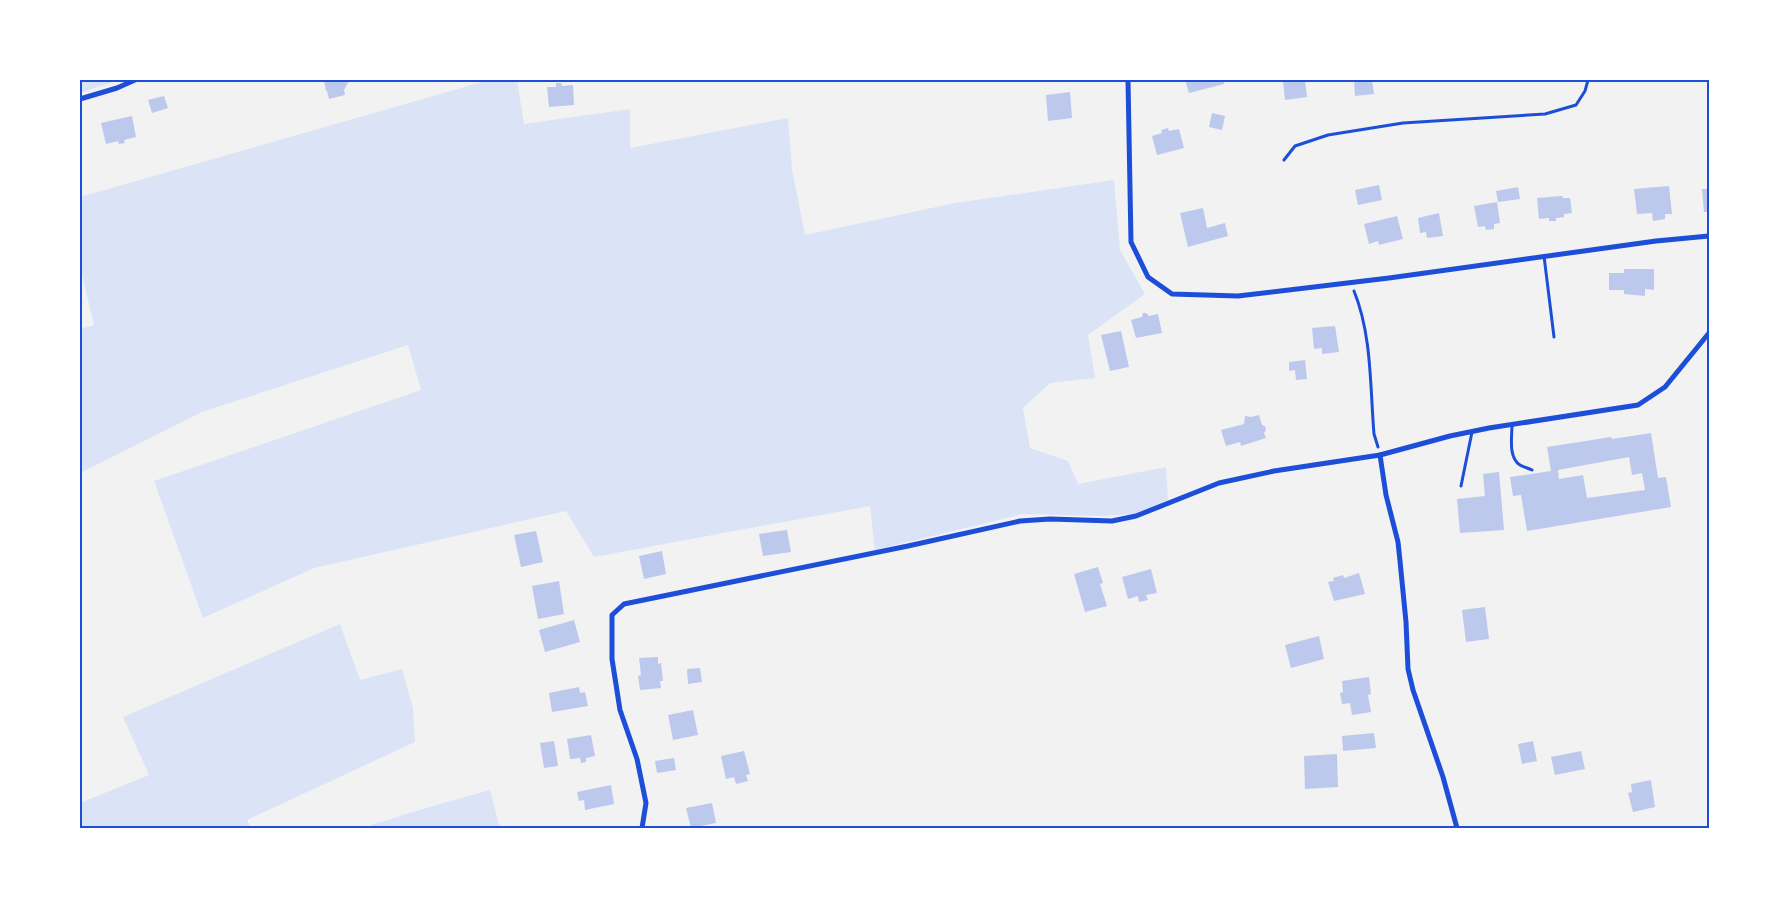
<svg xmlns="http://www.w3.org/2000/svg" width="1789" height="908" font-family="Cabin,sans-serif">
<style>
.green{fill:#dbe4f7}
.building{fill:#bdc9ec;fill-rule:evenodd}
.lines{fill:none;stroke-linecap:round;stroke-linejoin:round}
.path{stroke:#1d4ed8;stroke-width:3}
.service{stroke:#1d4ed8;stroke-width:3}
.minor{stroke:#1d4ed8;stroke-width:5}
.neatline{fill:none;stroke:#1d4ed8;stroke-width:2}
</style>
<rect width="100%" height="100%" fill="#f2f2f2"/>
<g class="green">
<path d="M80,80H119L80,93Z"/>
<path d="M489,80H517L524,124L630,109V148L788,118L792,169L805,235L955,203L1114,180L1120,250L1145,294L1088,335L1095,378L1050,383L1023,408L1030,448L1068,461L1078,484L1166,467L1168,500L1136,514L1099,516L1023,514L875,550L870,506L594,557L566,511L314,568L203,618L154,481L421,390L408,345L202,412L80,473V329L94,325L80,267V197Z"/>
<path d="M340,624L360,680L402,669L413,708L415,742L247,820L251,828H80V803L149,775L123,717Z"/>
<path d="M490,790L500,828H371V825L426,808Z"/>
</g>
<g class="building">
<path d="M324,80L349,81L344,90L345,95L329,99L327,91H326Z"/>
<path d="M1185,80H1223L1224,84L1189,93Z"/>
<path d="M1283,80H1305L1307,97L1285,100Z"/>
<path d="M1354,80H1372L1374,94L1355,96Z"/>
<path d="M556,83H561L562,86L573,85L574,105L549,107L547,87H556Z"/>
<path d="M1070,92L1072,118L1048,121L1046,95Z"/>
<path d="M164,96L168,108L152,113L148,100Z"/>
<path d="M1212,113L1225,116L1222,130L1209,127Z"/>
<path d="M132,116L136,137L124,140L125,143L119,144L118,141L106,144L101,123Z"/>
<path d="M1168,128L1169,131L1179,129L1184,148L1157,155L1152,136L1162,133L1161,130Z"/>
<path d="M1379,185L1382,200L1358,205L1355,190Z"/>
<path d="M1669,186L1672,214H1665V219L1653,221L1652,213L1637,214L1634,189Z"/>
<path d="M1518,187L1520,199L1498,202L1496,191Z"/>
<path d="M1702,189H1709V212H1704Z"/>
<path d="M1562,196L1563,198H1570L1572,213L1564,214V217L1556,218V221H1549V218L1539,219L1537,198Z"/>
<path d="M1497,202L1500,223L1494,224V229L1486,230L1485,226L1478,227L1474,206Z"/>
<path d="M1203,208L1207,228L1225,223L1228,236L1188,247L1180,213Z"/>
<path d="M1439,213L1443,236L1427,238L1426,232L1420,233L1418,218Z"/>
<path d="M1397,216L1403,239L1379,245L1378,241L1369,244L1364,224Z"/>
<path d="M1624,269H1654V290L1645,289V296L1624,294V290H1609V273H1624Z"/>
<path d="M1143,313H1146L1149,316L1158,314L1162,333L1136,338L1131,320L1142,317Z"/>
<path d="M1335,326L1339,352L1322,354V348L1314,349L1312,328Z"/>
<path d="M1121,331L1129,367L1110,371L1101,335Z"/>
<path d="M1305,360L1307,379L1296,380L1295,370L1289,371V362Z"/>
<path d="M1259,415L1262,425L1265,426L1266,430L1264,433L1266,438L1241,446L1240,442L1226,446L1221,430L1244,424L1245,416L1251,417Z"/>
<path d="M1651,433L1658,478L1666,477L1671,507L1527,531L1521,495L1513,496L1510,477L1551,471L1547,447L1611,437L1612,439ZM1629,457L1632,475L1642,473L1645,490L1587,498L1583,475L1559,479L1558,470Z"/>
<path d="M1499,472L1504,530L1460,533L1457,499L1485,496L1483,474Z"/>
<path d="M787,530L791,552L763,556L759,534Z"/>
<path d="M536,531L543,562L521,567L514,535Z"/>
<path d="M662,551L666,574L644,579L639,556Z"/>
<path d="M1098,567L1103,583L1100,584L1107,606L1085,612L1074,574Z"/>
<path d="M1151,569L1157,593L1146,595L1148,600L1139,602L1138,596L1128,599L1122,577Z"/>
<path d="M1359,573L1365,594L1334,601L1328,582L1334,581L1333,578L1343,575L1344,578Z"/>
<path d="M559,581L564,614L538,619L532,586Z"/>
<path d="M1485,607L1489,639L1466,642L1462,610Z"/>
<path d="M574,620L580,642L545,652L539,630Z"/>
<path d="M1319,636L1324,659L1291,668L1285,645Z"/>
<path d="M658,657V664L661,663L663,681H660L661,688L640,690L638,676L641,675L639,658Z"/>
<path d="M700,668L702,682L688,684L687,669Z"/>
<path d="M1369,677L1371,694L1368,695L1371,712L1352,715L1350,703L1342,704L1340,693L1343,692L1342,681Z"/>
<path d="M579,687L580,693L585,692L588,706L552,712L549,693Z"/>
<path d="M693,710L698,735L673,740L668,715Z"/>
<path d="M1374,733L1376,748L1343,751L1342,736Z"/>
<path d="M591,735L595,756L586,758V762L581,763L580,758L570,759L567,739Z"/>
<path d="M554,741L558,766L544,768L540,743Z"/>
<path d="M1533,741L1537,761L1522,764L1518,744Z"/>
<path d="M744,751L750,774L746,775L748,781L736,784L734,777L726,779L721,756Z"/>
<path d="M1581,751L1585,769L1555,775L1551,757Z"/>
<path d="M1337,754L1338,787L1305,789L1304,756Z"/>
<path d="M674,758L676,770L657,773L655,761Z"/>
<path d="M1651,780L1655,807L1633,812L1628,793L1632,792L1631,784Z"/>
<path d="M611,785L614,804L585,810L584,800L579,801L577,792Z"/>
<path d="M712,803L716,823L691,828L686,808Z"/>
</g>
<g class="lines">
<g class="path">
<path d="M1284,160L1295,146L1328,135L1403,123L1545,114L1576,105L1585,91L1588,80"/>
<path d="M1354,291C1372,335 1370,387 1374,434L1378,447"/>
</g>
<g class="service">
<path d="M1544,256L1554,337"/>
<path d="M1512,425C1512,437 1508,457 1520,465C1523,467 1528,468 1532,470"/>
<path d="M1461,486L1472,432"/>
</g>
<g class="minor">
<path d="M1128,80L1131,242L1148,277L1172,294L1238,296L1389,278L1656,241L1709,236"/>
<path d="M80,99L117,88L135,80"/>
<path d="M1380,455L1386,495L1398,542L1400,561L1406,622L1408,669L1413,690L1443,777L1457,828"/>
<path d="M642,828L646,803L637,759L620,710L612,659V615L624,604L908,546L1020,521L1050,519L1112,521L1136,516L1219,483L1274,471L1380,455L1450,436L1489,428L1638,405L1665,387L1709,333"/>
</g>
</g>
<rect width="1789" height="908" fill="none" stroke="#ffffff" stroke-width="162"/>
<rect x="81" y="81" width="1627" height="746" class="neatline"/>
</svg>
